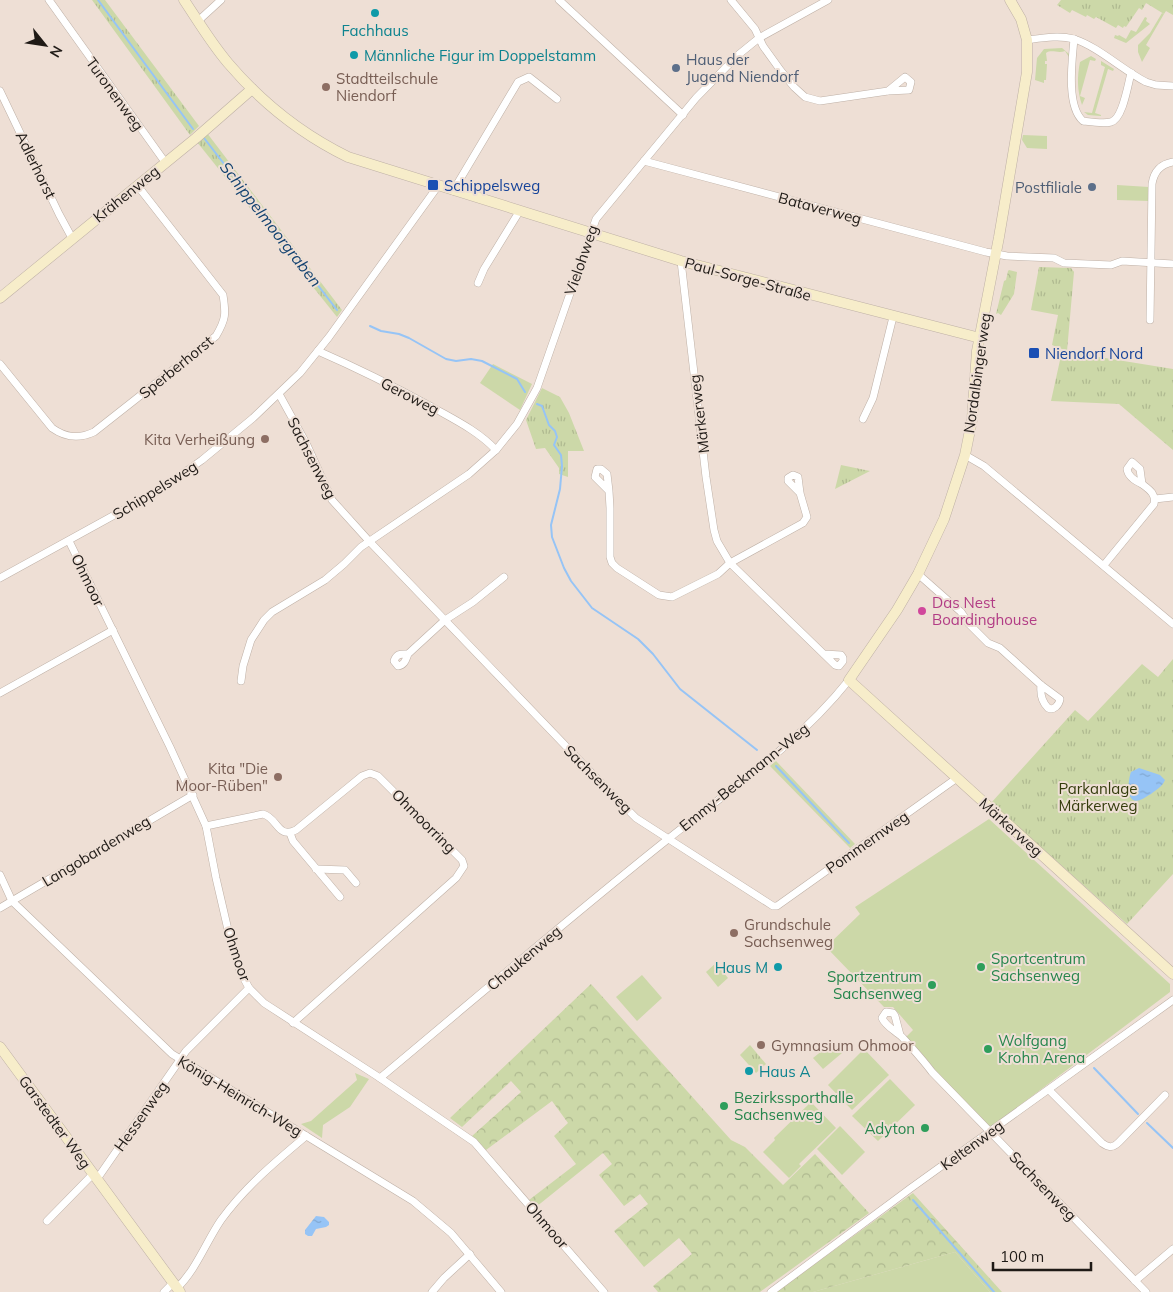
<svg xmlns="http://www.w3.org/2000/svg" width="1173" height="1292" font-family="Mulish,sans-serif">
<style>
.green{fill:#ccd8a8}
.forest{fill:url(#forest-crowns)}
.park{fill:url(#park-tufts)}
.water{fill:url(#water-ripples)}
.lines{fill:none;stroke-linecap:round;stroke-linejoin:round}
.stream{stroke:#96c4f6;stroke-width:2}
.street-casing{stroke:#beb0a6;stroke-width:8}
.secondary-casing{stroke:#beb0a6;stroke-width:11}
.street{stroke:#fff;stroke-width:7}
.secondary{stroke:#f7edca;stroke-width:10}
.culture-dot{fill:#0f9aa8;stroke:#eedfd5;stroke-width:2}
.service-dot{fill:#5c6f8a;stroke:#eedfd5;stroke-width:2}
.education-dot{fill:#8d6e63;stroke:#eedfd5;stroke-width:2}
.transit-dot{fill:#1a4fb4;stroke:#eedfd5;stroke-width:2}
.hotel-dot{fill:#d1479c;stroke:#eedfd5;stroke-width:2}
.leisure-dot{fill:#2e9e5b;stroke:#eedfd5;stroke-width:2}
.labels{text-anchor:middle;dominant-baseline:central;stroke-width:4;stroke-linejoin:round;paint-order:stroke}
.culture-label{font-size:15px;fill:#0d838f;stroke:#eedfd5;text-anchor:start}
.service-label{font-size:15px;fill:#4e5e75;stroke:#eedfd5;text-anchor:start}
.education-label{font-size:15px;fill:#785e54;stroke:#eedfd5;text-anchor:start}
.street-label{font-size:15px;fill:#1f1a16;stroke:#eedfd5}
.transit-label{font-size:15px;fill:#164399;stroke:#eedfd5;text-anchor:start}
.hotel-label{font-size:15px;fill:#b23c85;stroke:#eedfd5;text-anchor:start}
.park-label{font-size:15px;fill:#353d0d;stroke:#eedfd5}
.leisure-label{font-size:15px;fill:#27864d;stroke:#eedfd5;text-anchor:start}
.water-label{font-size:16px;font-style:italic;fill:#11416f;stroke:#eedfd5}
</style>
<defs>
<pattern id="forest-crowns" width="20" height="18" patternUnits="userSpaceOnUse" patternTransform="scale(1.25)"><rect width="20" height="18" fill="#ccd8a8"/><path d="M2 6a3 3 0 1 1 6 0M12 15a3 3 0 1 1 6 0" fill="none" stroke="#afb990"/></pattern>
<pattern id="park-tufts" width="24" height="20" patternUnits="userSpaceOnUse" patternTransform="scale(1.25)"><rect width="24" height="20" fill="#ccd8a8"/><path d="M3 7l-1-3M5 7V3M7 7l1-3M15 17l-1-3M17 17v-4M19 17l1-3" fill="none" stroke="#afb990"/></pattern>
<pattern id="water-ripples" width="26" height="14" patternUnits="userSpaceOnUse" patternTransform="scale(1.25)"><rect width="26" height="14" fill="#96c4f6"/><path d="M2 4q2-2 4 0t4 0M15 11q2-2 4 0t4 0" fill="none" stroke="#81a8d2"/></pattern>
</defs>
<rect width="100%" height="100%" fill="#eedfd5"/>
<g class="green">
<path d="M1162,13L1164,14L1146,45L1150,48L1142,62L1138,52V45L1150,33Z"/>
<path d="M1145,17L1147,18L1146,21L1150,24L1126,43L1114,38L1115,35L1118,36L1119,35L1126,39L1131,30L1136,32Z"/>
<path d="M1062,48L1069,54V57L1065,51C1058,54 1052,49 1046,53L1047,61H1045V64H1047L1046,80H1044V83L1035,80L1037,58L1044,49Z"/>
<path d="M1091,56L1096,59L1095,61L1090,60L1080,96L1085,98L1082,105C1077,90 1077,77 1080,62Z"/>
<path d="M1101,61L1114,69L1113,71L1108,69L1095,113L1101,115V116L1088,115L1084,112L1092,113L1105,67L1101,65Z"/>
<path d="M1023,135L1047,136V149L1027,148L1022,140Z"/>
<path d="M1117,185L1149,187V201L1117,200Z"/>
<path d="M493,364L532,384L520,410L480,383Z"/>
<path d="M776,761L855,844L850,848L770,766Z"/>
<path d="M989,819L1170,984V992L990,1128L935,1071L921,1053L906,1037L913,1030L893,1007H884L826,947L860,914L855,907Z"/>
<path d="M716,963L728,978L718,987L706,972Z"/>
<path d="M642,975L662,998L637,1021L616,997Z"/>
<path d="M833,1042L842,1053L823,1069L813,1058Z"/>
<path d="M864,1049L889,1075L852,1110L828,1085Z"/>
<path d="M355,1073L369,1079L350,1107L323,1125L322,1138L301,1124L311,1121L357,1080Z"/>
<path d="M890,1079L915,1105L878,1141L852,1116Z"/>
<path d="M811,1102L836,1128L799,1164L801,1166L789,1178L763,1152L775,1140L774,1138Z"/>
<path d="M840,1126L865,1152L842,1175L817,1149Z"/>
<path d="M955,1252L990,1292H813Z"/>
</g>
<g class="forest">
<path d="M1009,270L1017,272L1014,294L1001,315L998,313L996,314L1004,281L1006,280L1008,271Z"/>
<path d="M591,984L731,1140L745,1147L783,1185L815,1154L869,1213L760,1292H658L653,1286L692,1254L679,1238L644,1267L614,1231L648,1204L640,1194L624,1206L599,1175L612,1164L603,1153L536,1207L529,1200L576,1164L554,1136L568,1123L552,1101L486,1150L472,1136L521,1092L511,1081L462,1127L450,1118Z"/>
<path d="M913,1193L1002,1292H990L955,1252L813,1292H776Z"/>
</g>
<g class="park">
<path d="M92,0H105L199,126L190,135Z"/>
<path d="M1061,0H1173V15L1166,11L1164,14L1146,3L1142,10L1139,8L1126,27L1124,26L1123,28L1118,25L1116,28L1096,17L1094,19L1087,15L1086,17L1072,10L1070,13L1057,5Z"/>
<path d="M207,133L342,310L337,317L197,142Z"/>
<path d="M1039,267L1071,268L1074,272L1067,351L1052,345L1058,315L1031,310Z"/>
<path d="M1062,351L1173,369V450L1119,404L1051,401Z"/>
<path d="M542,388L560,397L569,413L584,451H568V477L559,474V468L545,448L536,449L526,420Z"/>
<path d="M841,465L870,471L835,489Z"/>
<path d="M1173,659V874L1127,924L991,803L1075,710L1088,721L1142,664L1158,677Z"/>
<path d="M750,1045L766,1064L756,1073L740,1055Z"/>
</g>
<g class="water">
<path d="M1139,768L1160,775L1165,780C1162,787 1157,789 1151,794C1148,795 1144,799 1140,800C1125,805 1128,780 1131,772Z"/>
<path d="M316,1216L324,1217L329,1222V1225L326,1227L316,1229L312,1236H308L305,1234V1230Z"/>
</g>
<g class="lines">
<g class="stream">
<path d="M98,0L193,129"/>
<path d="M204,138L337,310"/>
<path d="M370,326L381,331L399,334L409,338L446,359L456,361L471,359L482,361L517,379L525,392"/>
<path d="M537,404L542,406L549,425L555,431L557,437L554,445L561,455L562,466L560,489L551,525L552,537L564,568L571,581L592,608L638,639L653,654L680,689L757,750"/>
<path d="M776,766L849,843"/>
<path d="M1094,1068L1138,1114"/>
<path d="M1147,1123L1173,1148"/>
<path d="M913,1200L994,1292"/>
</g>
<defs>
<g id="street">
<path d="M49,0L165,162"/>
<path d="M559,0L683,115"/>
<path d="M731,0L755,29L763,46L781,71L794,87L805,97L820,101L888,91L909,90L911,82L905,77L888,91"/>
<path d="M198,21L221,0"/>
<path d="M1074,39C1072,61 1066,106 1083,121C1091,122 1103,124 1111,122C1123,119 1128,84 1131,73"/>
<path d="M1027,40C1042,38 1059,35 1074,39C1097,46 1124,71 1146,82L1156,85L1173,86"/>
<path d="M0,91L59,214L72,238"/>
<path d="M644,161L986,252L1007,256L1054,258L1064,263L1111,265L1122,261L1173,264"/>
<path d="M453,191L518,82L529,77L557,99"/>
<path d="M681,261L706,477L714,530L717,541L730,563L835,665L839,666L843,661V658L841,655L824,654"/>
<path d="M478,283L484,269L519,212"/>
<path d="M1150,320L1152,184C1154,171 1161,164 1173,162"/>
<path d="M318,351C357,368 395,387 432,407C455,420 478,431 496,450"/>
<path d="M0,364L52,428C66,438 79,439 94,432L216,336C226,319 226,314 223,295L137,185"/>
<path d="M279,394L306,443L332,500L369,541L607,789L636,818L773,906H777L957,778"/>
<path d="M863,419L873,398L893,317"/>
<path d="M965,455L984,466L1173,624"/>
<path d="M1132,462L1140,469L1142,484C1135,481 1128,476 1127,469Z"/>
<path d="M609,491L607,474L601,469H597L595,477L609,491L610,508V557L612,563L617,568L659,595L672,597L718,574L730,563L803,523L807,517L800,493L798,477L793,475L788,478V481L800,493"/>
<path d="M1155,499L1173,497"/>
<path d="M69,541L170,747L206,826L216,878L232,947L240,971L249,988L264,1003L380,1078L474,1142L604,1292"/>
<path d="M1104,565L1154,504C1156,494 1150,490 1142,484"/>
<path d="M918,574L961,612L969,624L988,643L1000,648L1041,685L1060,699C1059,705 1054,711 1048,708C1042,702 1040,694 1041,685"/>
<path d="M0,578L158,491L202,460L253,418L300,373L329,337L438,186"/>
<path d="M408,654C406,659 405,665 398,666L394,661C397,653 401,654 408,654L445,620L473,602L504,577"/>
<path d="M241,681L243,666L251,640L264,620L272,612L325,580L344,564L361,547L469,474L496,450L517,424L537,388L596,219L696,98L738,55L759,38L828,0"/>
<path d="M0,693L113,630"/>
<path d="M206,826L263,814C278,818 277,839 296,830L362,776L370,773L378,776L462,860L464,866L456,878L293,1023"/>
<path d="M290,833L293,841L340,897"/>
<path d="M316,869L345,870L356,883"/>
<path d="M0,875L12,901L172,1054L413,1201L451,1233L501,1292"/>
<path d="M0,908L193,795"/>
<path d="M900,1035L895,1016L893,1013L886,1012L882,1018C886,1027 896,1031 903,1038C913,1049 923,1060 932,1072L1146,1292"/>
<path d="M380,1078C476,998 570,917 668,839C731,789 798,744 849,680"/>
<path d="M1049,1090L1102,1143C1109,1148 1113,1148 1119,1142L1165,1095"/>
<path d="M97,1179L186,1051L249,988"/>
<path d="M47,1221L93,1174"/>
<path d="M1135,1281L1173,1249"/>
<path d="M177,1288C196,1270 206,1242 221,1220C245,1187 275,1162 306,1136"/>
<path d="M164,1292L173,1283"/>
<path d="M432,1292L444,1278L470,1254"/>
<path d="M771,1292L911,1188L1173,1000"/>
</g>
<g id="secondary">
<path d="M184,0C198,21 211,43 228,63C262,103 301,134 348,157L681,261L980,338"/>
<path d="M1010,0L1021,19L1027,40V72L999,237L977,351L972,420L965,455L944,519L918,574L897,610L849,680L1173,974"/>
<path d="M0,298L196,138L252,89"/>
<path d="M0,1047L180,1292"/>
</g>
</defs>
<use href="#street" class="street-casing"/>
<use href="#secondary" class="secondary-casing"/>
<use href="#street" class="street"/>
<use href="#secondary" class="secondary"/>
</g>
<g class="culture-dot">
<circle cx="375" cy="13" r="5"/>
<circle cx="354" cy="55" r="5"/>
<circle cx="778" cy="967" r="5"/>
<circle cx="749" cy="1071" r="5"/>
</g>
<g class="service-dot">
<circle cx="676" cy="68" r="5"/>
<circle cx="1092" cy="187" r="5"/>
</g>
<g class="education-dot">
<circle cx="326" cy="87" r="5"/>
<circle cx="265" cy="439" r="5"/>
<circle cx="278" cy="777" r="5"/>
<circle cx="734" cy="933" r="5"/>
<circle cx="761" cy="1045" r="5"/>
</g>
<g class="transit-dot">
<rect x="427" y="179" width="12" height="12" rx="2.5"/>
<rect x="1028" y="347" width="12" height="12" rx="2.5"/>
</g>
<circle class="hotel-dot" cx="922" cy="611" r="5"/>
<g class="leisure-dot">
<circle cx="981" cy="967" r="5"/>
<circle cx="932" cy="985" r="5"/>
<circle cx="988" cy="1049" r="5"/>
<circle cx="724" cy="1106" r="5"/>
<circle cx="925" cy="1128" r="5"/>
</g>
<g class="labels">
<g class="culture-label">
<text x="375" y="30" text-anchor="middle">Fachhaus</text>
<text x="364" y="55">Männliche Figur im Doppelstamm</text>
<text x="768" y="967" text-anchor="end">Haus M</text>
<text x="759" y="1071">Haus A</text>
</g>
<g class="service-label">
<text x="686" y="59">Haus der<tspan x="686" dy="17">Jugend Niendorf</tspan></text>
<text x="1082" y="187" text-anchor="end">Postfiliale</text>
</g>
<g class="education-label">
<text x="336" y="78">Stadtteilschule<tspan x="336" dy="17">Niendorf</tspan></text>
<text x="255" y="439" text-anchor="end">Kita Verheißung</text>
<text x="268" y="768" text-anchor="end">Kita "Die<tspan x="268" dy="17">Moor-Rüben"</tspan></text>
<text x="744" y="924">Grundschule<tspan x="744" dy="17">Sachsenweg</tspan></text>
<text x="771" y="1045">Gymnasium Ohmoor</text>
</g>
<g class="street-label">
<text transform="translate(115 94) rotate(54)">Turonenweg</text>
<text transform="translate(36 165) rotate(64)">Adlerhorst</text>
<text transform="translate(126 194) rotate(-39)">Krähenweg</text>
<text transform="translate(820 208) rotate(15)">Bataverweg</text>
<text transform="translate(581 260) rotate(-71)">Vielohweg</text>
<text transform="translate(748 279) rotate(15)">Paul-Sorge-Straße</text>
<text transform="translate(176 367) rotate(-39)">Sperberhorst</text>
<text transform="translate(977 373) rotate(-82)">Nordalbingerweg</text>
<text transform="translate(410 396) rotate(27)">Geroweg</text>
<text transform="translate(699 414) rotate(-97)">Märkerweg</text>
<text transform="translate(312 458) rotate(63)">Sachsenweg</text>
<text transform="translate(155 490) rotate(-32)">Schippelsweg</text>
<text transform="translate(88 580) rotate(64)">Ohmoor</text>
<text transform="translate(744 777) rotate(-39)">Emmy-Beckmann-Weg</text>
<text transform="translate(598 779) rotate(45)">Sachsenweg</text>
<text transform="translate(424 821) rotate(45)">Ohmoorring</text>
<text transform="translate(1011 827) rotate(42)">Märkerweg</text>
<text transform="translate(867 842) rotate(-35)">Pommernweg</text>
<text transform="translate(96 851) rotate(-31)">Langobardenweg</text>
<text transform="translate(237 954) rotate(71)">Ohmoor</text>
<text transform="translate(524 958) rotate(-40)">Chaukenweg</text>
<text transform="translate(240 1096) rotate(31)">König-Heinrich-Weg</text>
<text transform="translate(141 1116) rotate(-55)">Hessenweg</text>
<text transform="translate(55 1122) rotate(54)">Garstedter Weg</text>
<text transform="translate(972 1145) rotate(-36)">Keltenweg</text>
<text transform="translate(1043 1186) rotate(46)">Sachsenweg</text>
<text transform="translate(547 1225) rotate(49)">Ohmoor</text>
</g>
<g class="transit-label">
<text x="444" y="185">Schippelsweg</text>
<text x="1045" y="353">Niendorf Nord</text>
</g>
<g class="hotel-label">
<text x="932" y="602">Das Nest<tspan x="932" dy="17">Boardinghouse</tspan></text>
</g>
<g class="park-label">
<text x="1098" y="788">Parkanlage<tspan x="1098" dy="17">Märkerweg</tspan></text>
</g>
<g class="leisure-label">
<text x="991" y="958">Sportcentrum<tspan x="991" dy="17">Sachsenweg</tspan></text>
<text x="922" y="976" text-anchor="end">Sportzentrum<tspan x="922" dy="17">Sachsenweg</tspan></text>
<text x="998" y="1040">Wolfgang<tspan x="998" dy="17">Krohn Arena</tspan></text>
<text x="734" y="1097">Bezirkssporthalle<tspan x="734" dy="17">Sachsenweg</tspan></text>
<text x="915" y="1128" text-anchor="end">Adyton</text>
</g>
<g class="water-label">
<text transform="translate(271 224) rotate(52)">Schippelmoorgraben</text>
</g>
</g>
<g transform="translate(45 45) rotate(120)" stroke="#eedfd5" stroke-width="4" paint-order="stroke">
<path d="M0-4L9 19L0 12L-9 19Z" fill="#1f1a16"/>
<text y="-8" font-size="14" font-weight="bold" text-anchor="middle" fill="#1f1a16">N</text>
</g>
<path d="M993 1262v8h98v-8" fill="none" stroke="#1f1a16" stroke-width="2.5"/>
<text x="1000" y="1262" font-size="15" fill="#1f1a16" stroke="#eedfd5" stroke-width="4" paint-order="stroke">100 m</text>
</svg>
